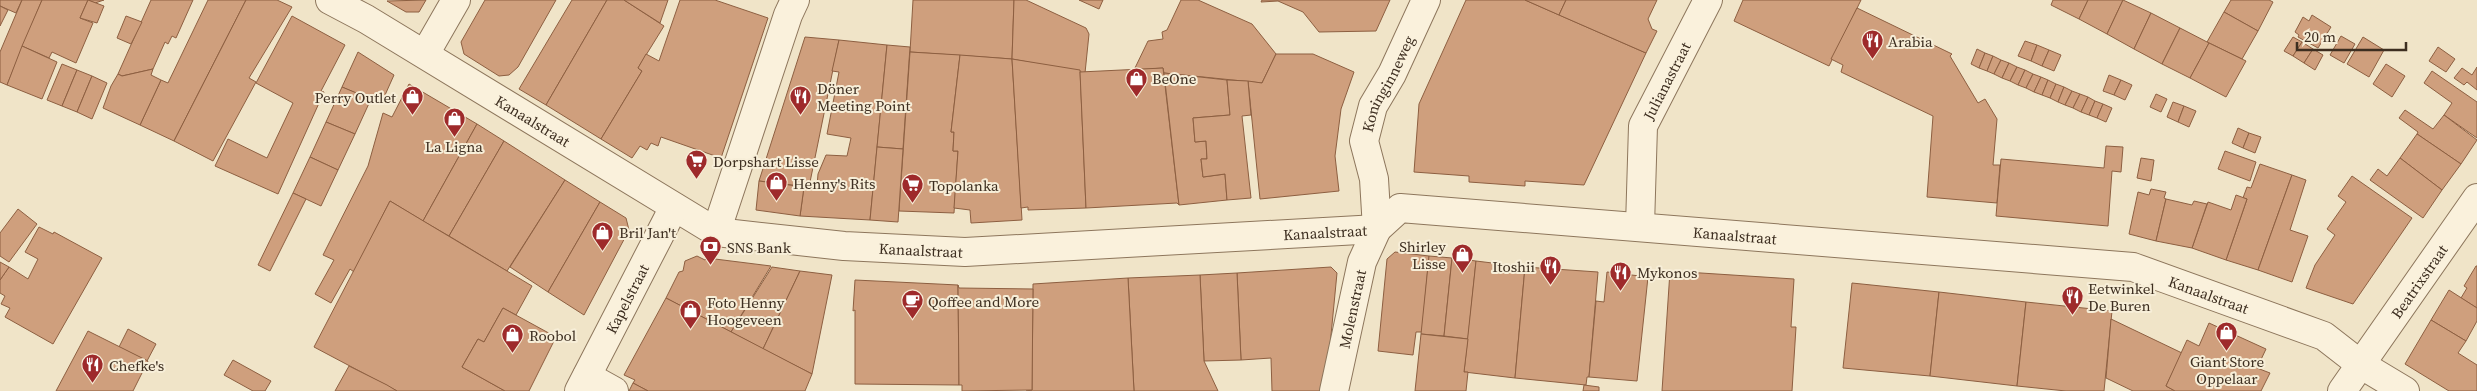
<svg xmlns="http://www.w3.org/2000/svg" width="2477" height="391" font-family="'Source Serif 4',serif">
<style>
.building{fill:#cf9f7d;stroke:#8d5f41}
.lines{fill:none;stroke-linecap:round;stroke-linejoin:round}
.street-casing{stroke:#8d765c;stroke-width:30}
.street{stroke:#faf1dc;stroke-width:28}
.labels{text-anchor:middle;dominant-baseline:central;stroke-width:4;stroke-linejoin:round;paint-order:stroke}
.poi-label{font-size:15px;fill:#3d2e20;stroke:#f7eed8;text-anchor:start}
.street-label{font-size:15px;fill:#3d2e20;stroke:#f7eed8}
</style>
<rect width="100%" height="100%" fill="#f0e4c8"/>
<g class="building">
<path d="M0,0H22L16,13L0,6Z"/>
<path d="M22,0H42L7,85L0,82V52Z"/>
<path d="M42,0H104L95,3L88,0L80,18L93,23L76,63L52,52L49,58L22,46Z"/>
<path d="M88,0L104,6L97,23L80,18Z"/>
<path d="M151,0H193L176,38L172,36L168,44L165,42L153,69L122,76L118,74Z"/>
<path d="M208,0H246L174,141L140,125L161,80L168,83Z"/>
<path d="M246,0H277L292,7L249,78L256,82L213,161L174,141Z"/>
<path d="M426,0L419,12H406L387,1Z"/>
<path d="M485,0H556L518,67L509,75L499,76L464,54L461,42Z"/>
<path d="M572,0H607L546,105L519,89Z"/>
<path d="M607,0H624L664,26L638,68L642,71L601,139L546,105Z"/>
<path d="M624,0H668L660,23Z"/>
<path d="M680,0H715L768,18L721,158L661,137L658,146L651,143L647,150L640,146L632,158L601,139L642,71L638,68L646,54L659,61Z"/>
<path d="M913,0H1014L1012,59L910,52Z"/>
<path d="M1014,0H1026L1086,28L1089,34L1085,73L1012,59Z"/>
<path d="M1079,0H1103L1099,9Z"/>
<path d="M1181,0H1198L1252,24L1276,54L1262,83L1164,73L1163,68L1134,70L1148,41L1163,39L1162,32L1167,30Z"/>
<path d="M1262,0H1390L1376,31L1319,32L1303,12L1278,1L1261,2Z"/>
<path d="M1466,0H1525L1646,53L1584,185L1525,181V186L1469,182V176L1414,172L1419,104Z"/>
<path d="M1525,0H1566L1559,15Z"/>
<path d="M1566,0H1657L1648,19L1652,29L1657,31L1646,53L1559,15Z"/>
<path d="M1743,0H1861L1829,66L1734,21Z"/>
<path d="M2053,0H2088L2079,19L2051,5Z"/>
<path d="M2088,0H2123L2107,34L2079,19Z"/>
<path d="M2123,0L2151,13L2134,49L2107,34Z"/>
<path d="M2231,0H2269L2273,2L2258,31L2224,12Z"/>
<path d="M0,6L8,10L0,26Z"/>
<path d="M1857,8L1952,54L1950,56L1978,103L1985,99L1997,119L1993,165H2000L1997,203L1927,197L1933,116L1841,72L1843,65L1831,59Z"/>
<path d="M2224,12L2258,31L2242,59L2207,42Z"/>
<path d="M2151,13L2180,28L2162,64L2134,49Z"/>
<path d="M2312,15L2331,27L2318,48L2298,37L2299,35L2295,32L2303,17L2309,21Z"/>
<path d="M126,16L142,22L131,44L117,38Z"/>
<path d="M292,16L345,45L321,91L324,92L278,194L215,166L228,139L267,158L293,103L256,83Z"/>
<path d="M2180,28L2209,43L2190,78L2162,64Z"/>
<path d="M2341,36L2355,44L2344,63L2330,55Z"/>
<path d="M805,37L839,40L809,187L759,181Z"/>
<path d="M2293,37L2302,42L2293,56L2284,51Z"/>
<path d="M2363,37L2384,50L2369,77L2347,64Z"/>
<path d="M839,40L887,45L870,220L800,216L804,187H809L810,185L817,186L818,174L826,155L847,156L851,138L827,134L839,72L832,71Z"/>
<path d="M2025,41L2037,45L2031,61L2018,56Z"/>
<path d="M2302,42L2313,49L2304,63L2293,56Z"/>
<path d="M2209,43L2246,61L2226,97L2190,78Z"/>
<path d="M887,45L910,47L903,149L877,147Z"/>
<path d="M2037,45L2049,50L2042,66L2031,61Z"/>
<path d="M22,46L57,62L42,99L7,85Z"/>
<path d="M2438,47L2455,59L2446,72L2429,61Z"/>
<path d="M1977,49L1985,53L1979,68L1971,64Z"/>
<path d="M2313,49L2323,55L2315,70L2304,63Z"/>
<path d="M2049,50L2061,55L2054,71L2042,66Z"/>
<path d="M358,52L394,75L381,104L342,87Z"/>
<path d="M910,52L960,55L951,132H954L953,151H958L954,213L899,211Z"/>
<path d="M1985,53L1993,56L1987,71L1979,68Z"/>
<path d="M1276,54H1313L1354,72L1341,109L1335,156L1339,191L1260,199L1248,81L1262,83Z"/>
<path d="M960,55L1012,59L1022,220L971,223L970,210L954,208L958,151H953L954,132H951Z"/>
<path d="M1993,56L2001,60L1994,74L1987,71Z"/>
<path d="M1012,59L1080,70L1086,208L1028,210V207L1021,208Z"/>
<path d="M2001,60L2009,63L2002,78L1994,74Z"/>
<path d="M2009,63L2017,67L2010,81L2002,78Z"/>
<path d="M62,64L77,70L62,106L47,100Z"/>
<path d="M2386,64L2405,76L2392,97L2373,84Z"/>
<path d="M2017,67L2025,70L2018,85L2010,81Z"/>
<path d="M2477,67V90L2467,82L2464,85L2454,78L2462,68L2472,75Z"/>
<path d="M1163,68L1179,205L1177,203L1086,208L1080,72Z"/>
<path d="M153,69L151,75L161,80L140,125L103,108L111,86L118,74L122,76Z"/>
<path d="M77,70L92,76L77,112L62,106Z"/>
<path d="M2025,70L2033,74L2026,88L2018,85Z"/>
<path d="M2432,71L2477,102V138L2444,115L2452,103L2424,83Z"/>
<path d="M1164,73L1227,80L1230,115L1193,118L1195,142L1206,141L1207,159H1201L1203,177L1225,174L1227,200L1179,205Z"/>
<path d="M2033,74L2041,77L2034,92L2026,88Z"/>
<path d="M2109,75L2121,80L2114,95L2103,91Z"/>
<path d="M92,76L107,83L92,119L77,112Z"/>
<path d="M2041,77L2048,80L2042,95L2034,92Z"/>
<path d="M1227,80L1248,81L1251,115L1242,116L1251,198L1227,200L1225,174L1203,177L1201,159H1207L1206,141L1195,142L1193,118L1230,115Z"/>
<path d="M2048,80L2056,84L2050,98L2042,95Z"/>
<path d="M2121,80L2132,85L2125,100L2114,95Z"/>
<path d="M409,84L477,124L423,221L390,201L354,272L350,269L331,303L315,294L334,260L323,255L368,166L383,113L392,117Z"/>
<path d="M2056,84L2064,87L2058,102L2050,98Z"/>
<path d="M342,87L371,99L355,134L326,122Z"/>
<path d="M2064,87L2072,91L2065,105L2058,102Z"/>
<path d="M2072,91L2080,94L2073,108L2065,105Z"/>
<path d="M2080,94L2088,97L2081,112L2073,108Z"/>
<path d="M2156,94L2167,99L2161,112L2150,107Z"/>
<path d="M2088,97L2095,101L2089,115L2081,112Z"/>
<path d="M2095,101L2103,104L2097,118L2089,115Z"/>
<path d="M2173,102L2184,106L2178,122L2167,117Z"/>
<path d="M2103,104L2112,108L2106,122L2097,118Z"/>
<path d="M2184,106L2196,111L2189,127L2178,122Z"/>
<path d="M2405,110L2433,129L2444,115L2477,140L2461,164L2417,134L2418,132L2399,118Z"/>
<path d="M326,122L355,134L338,170L310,157Z"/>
<path d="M477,124L504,141L449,236L423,221Z"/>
<path d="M2238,128L2249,133L2243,148L2232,143Z"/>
<path d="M2249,133L2261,137L2255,153L2243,148Z"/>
<path d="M2417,134L2461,164L2442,190L2400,158Z"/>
<path d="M504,141L565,180L507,271L449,236Z"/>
<path d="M2106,146L2123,147L2121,172L2112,171L2108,226L1996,216L2001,159L2104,168Z"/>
<path d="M877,147L903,149L898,222L870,220Z"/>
<path d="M2225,151L2256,162L2250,181L2218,169Z"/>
<path d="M310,157L338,170L321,206L293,193Z"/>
<path d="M2141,158L2154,160L2151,181L2137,178Z"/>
<path d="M2400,158L2442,190L2423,218L2370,180L2378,169L2387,176Z"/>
<path d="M2260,164L2292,175L2258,270L2226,260L2247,199L2243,198L2247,187L2251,188Z"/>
<path d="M2292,175L2306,180L2290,230L2308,236L2292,282L2258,270Z"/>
<path d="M2352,176L2412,218L2353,304L2306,288L2315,265L2335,235L2327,229L2346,202L2338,196Z"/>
<path d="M565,180L600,202L548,292L510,267Z"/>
<path d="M759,181L804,187L800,216L756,210Z"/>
<path d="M2151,189L2166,192L2164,198L2166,199L2156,241L2129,234L2138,192L2149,195Z"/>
<path d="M293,193L306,199L270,271L258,265Z"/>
<path d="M2236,195L2247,199L2226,260L2192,248L2208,202L2231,210Z"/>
<path d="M2166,199L2192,205L2194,201L2207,204L2192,248L2156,241Z"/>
<path d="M390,201L532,286L516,315L503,308L484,342L478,339L462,367L505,391H397L314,347Z"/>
<path d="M600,202L626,218L629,230L584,315L548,292Z"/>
<path d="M18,209L37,224L9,262L0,256V233Z"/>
<path d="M39,227L53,234L54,232L102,258L53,344L5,317L10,308L1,304L5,296L0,293V280L9,267L28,279L38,259L25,252Z"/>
<path d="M1395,252L1429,256L1422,332H1416L1413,355L1378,351L1387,259Z"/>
<path d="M697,256L705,260L707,258L771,266L731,332L666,298L679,272L683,271L685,261Z"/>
<path d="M1429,256L1452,258L1444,336L1421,334Z"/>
<path d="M1452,258L1476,261L1468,339L1444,336Z"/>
<path d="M1476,261L1525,267L1515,378L1464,372Z"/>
<path d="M0,262L9,267L0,280Z"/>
<path d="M2476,266H2477V308L2461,298L2467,288L2464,286Z"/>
<path d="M772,267L800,271L763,349L731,332Z"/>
<path d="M1331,267L1337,273L1329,356L1321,391H1272L1271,358L1241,360L1237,273Z"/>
<path d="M1525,267L1598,272L1589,377H1587L1586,385L1515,378Z"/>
<path d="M800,271L832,275L812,374L763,349Z"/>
<path d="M1670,271L1794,279L1791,327H1796L1792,391H1662Z"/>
<path d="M1607,272L1648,277L1637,381L1589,377L1596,301L1604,302Z"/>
<path d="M1237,273L1241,360L1204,361L1200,275Z"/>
<path d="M1200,275L1204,361L1218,391H1134L1128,278Z"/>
<path d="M1128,278L1134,391H1026L1032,390L1033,284Z"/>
<path d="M855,280L958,285L959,385L855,384V310L853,311Z"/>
<path d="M1852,283L1939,292L1930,376L1843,368Z"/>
<path d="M958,285L959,288L1033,289L1032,390L962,391V385H959Z"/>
<path d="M2449,290L2477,308V321L2466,341L2431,320Z"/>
<path d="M1939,292L2026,302L2017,386L1930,376Z"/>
<path d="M666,298L812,374L805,391H648L633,383L635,380L624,375Z"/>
<path d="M2026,302L2112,311L2104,391H2066L2017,386Z"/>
<path d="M503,308L556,337L529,391H505L462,367L478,339L484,342Z"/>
<path d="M2111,319L2182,353L2166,386L2175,391H2133L2106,378Z"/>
<path d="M2431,320L2466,341L2458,353L2477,365V391H2449L2405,364Z"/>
<path d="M2209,323L2266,349L2257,368L2270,373L2261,391H2175L2166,386L2187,340L2199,346Z"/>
<path d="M128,329L156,344L147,361L119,347Z"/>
<path d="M88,331L148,361L133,391H56Z"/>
<path d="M1421,334L1468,339L1464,372H1468L1466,391H1415Z"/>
<path d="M233,360L271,381L265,391H253L224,375Z"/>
<path d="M349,366L387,385L397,391H335Z"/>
<path d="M633,383L648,391H629Z"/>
<path d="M1584,385L1599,387V391H1583Z"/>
</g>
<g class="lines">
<defs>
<g id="street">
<path id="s1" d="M330,0L366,19L716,232L844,246L965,252L1377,229L1400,208L2133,267L2324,336L2360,364L2405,391"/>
<path d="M425,54L456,0"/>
<path id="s2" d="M1640,226L1643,126L1708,0"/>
<path d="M716,232L788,15L795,0"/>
<path d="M587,376L614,391"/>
<path id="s3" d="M579,391L674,207"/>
<path id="s4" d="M1334,391L1362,262L1377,229L1374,179L1364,141L1373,106L1392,74L1426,0"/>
<path id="s5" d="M2342,391L2477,198"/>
</g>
</defs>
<use href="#street" class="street-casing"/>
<use href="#street" class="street"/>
</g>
<defs>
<symbol id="restaurant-pin" viewBox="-11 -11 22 30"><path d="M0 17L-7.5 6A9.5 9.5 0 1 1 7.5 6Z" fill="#9e2a2b" stroke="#f7eed8"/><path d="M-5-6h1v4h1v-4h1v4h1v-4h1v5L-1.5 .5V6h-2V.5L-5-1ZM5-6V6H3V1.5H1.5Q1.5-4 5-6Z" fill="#fff"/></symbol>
<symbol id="shop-pin" viewBox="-11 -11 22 30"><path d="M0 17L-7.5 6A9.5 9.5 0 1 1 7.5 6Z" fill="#9e2a2b" stroke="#f7eed8"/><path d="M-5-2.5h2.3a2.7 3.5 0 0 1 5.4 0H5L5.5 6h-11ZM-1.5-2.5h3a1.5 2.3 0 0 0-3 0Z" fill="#fff"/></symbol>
<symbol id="supermarket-pin" viewBox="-11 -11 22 30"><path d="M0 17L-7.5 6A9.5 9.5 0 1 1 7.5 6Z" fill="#9e2a2b" stroke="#f7eed8"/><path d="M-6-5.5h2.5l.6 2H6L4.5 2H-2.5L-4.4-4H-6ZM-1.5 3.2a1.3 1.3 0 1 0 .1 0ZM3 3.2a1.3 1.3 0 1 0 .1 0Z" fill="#fff"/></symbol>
<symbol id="bank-pin" viewBox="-11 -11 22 30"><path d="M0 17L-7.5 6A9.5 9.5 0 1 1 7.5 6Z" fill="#9e2a2b" stroke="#f7eed8"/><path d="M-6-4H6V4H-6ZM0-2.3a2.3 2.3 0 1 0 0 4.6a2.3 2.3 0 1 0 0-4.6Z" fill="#fff"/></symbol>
<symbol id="cafe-pin" viewBox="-11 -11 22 30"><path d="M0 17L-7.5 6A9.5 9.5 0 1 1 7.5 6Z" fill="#9e2a2b" stroke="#f7eed8"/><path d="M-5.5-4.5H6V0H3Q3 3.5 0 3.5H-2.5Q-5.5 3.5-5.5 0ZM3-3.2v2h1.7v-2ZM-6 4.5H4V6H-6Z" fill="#fff"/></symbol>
</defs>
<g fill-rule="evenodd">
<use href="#restaurant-pin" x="1860" y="28" width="25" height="34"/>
<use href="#shop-pin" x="1124" y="66" width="25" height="34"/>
<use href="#shop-pin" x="400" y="84" width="25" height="34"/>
<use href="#restaurant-pin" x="788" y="84" width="25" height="34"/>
<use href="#shop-pin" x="442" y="106" width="25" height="34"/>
<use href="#supermarket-pin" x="684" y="148" width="25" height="34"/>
<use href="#shop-pin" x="764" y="170" width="25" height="34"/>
<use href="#supermarket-pin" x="900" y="172" width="25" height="34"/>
<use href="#shop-pin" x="590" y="220" width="25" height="34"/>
<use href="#bank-pin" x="698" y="234" width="25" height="34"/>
<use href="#shop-pin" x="1450" y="242" width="25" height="34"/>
<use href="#restaurant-pin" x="1538" y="254" width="25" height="34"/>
<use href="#restaurant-pin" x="1608" y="260" width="25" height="34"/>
<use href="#restaurant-pin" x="2060" y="284" width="25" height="34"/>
<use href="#cafe-pin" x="900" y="288" width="25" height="34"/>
<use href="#shop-pin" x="678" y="298" width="25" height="34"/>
<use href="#shop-pin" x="2214" y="320" width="25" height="34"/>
<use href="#shop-pin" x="500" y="322" width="25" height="34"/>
<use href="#restaurant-pin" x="80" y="352" width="25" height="34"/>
</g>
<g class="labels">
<g class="poi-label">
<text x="1888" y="41">Arabia</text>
<text x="1152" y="78">BeOne</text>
<text x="817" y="88">Döner<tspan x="817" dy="17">Meeting Point</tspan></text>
<text x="396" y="97" text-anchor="end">Perry Outlet</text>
<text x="454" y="146" text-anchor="middle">La Ligna</text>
<text x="713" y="161">Dorpshart Lisse</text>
<text x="793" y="183">Henny's Rits</text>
<text x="929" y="185">Topolanka</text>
<text x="619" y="232">Bril Jan't</text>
<text x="1446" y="246" text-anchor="end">Shirley<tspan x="1446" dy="17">Lisse</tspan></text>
<text x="727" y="247">SNS Bank</text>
<text x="1535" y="266" text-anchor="end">Itoshii</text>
<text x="1637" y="272">Mykonos</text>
<text x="2088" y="288">Eetwinkel<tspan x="2088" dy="17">De Buren</tspan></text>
<text x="928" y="301">Qoffee and More</text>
<text x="707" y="302">Foto Henny<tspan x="707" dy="17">Hoogeveen</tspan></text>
<text x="529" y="335">Roobol</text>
<text x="2227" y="361" text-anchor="middle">Giant Store<tspan x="2227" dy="17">Oppelaar</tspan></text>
<text x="109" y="365">Chefke's</text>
</g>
<g class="street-label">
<text stroke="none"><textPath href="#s2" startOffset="151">Julianastraat</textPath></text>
<text stroke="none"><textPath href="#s4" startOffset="320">Koninginneweg</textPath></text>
<text stroke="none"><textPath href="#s1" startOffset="236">Kanaalstraat</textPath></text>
<text stroke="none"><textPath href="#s1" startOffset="1061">Kanaalstraat</textPath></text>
<text stroke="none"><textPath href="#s1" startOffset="1480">Kanaalstraat</textPath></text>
<text stroke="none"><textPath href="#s1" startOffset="656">Kanaalstraat</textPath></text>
<text stroke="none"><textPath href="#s5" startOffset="134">Beatrixstraat</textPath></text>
<text stroke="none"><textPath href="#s1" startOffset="1960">Kanaalstraat</textPath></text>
<text stroke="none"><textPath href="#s3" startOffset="104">Kapelstraat</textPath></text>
<text stroke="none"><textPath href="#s4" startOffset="84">Molenstraat</textPath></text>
</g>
</g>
<path d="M2297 42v8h109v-8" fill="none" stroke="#3d2e20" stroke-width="2.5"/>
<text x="2304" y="42" font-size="15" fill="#3d2e20" stroke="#f7eed8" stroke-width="4" paint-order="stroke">20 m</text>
</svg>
